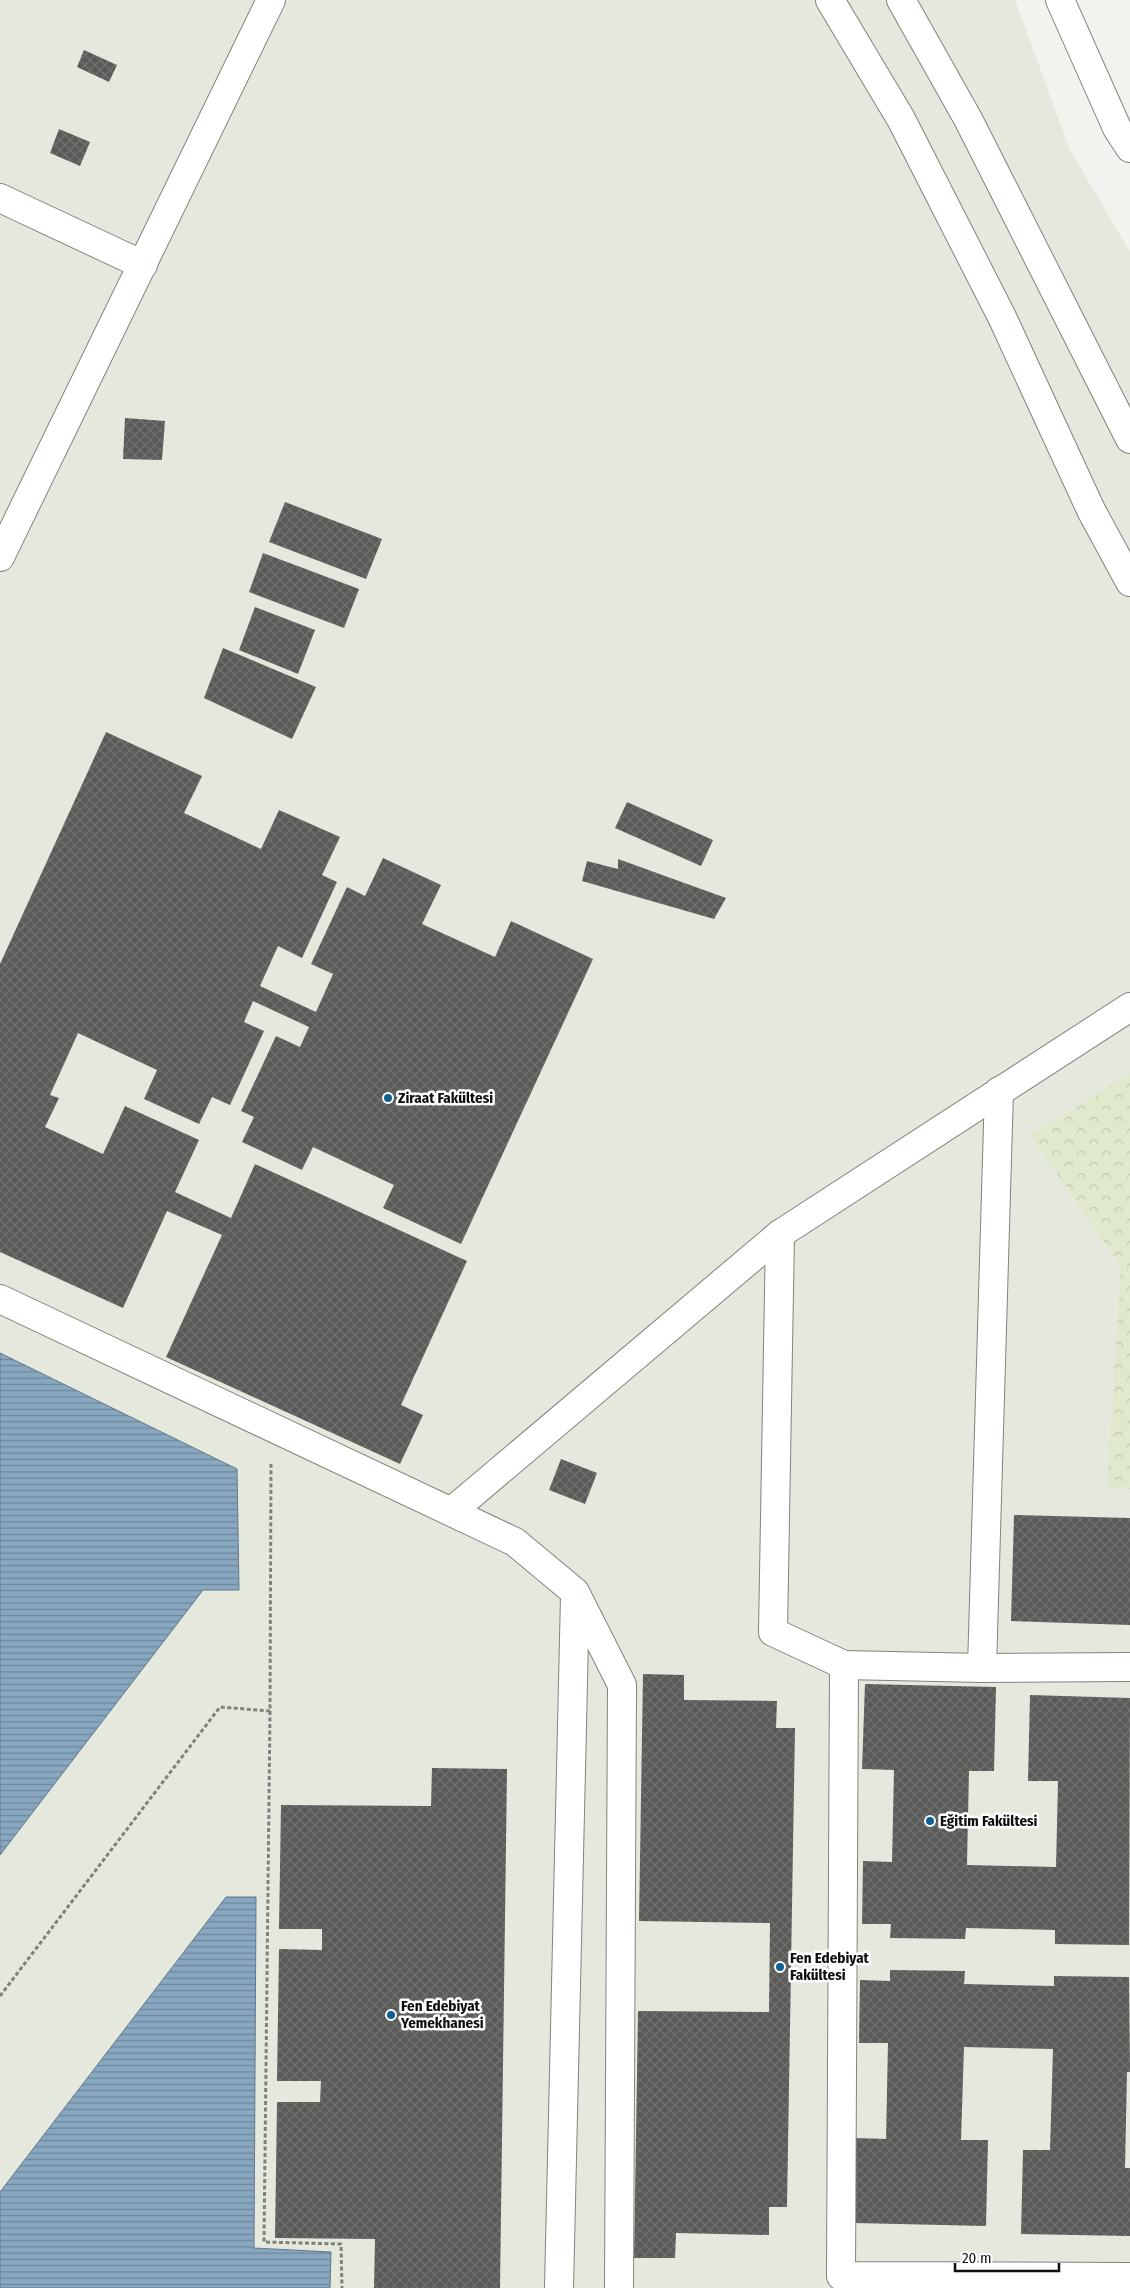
<svg xmlns="http://www.w3.org/2000/svg" width="1130" height="2288" font-family="'Fira Sans Condensed',sans-serif">
<style>
.built{fill:#e5e8dd}
.forest{fill:url(#forest-crowns)}
.water{fill:url(#water-rules);stroke:#63798a}
.building{fill:url(#building-cross-hatch)}
.lines{fill:none;stroke-linecap:round;stroke-linejoin:round}
.minor-casing{stroke:#82837f;stroke-width:30}
.path{stroke:#80817e;stroke-width:3;stroke-dasharray:4 2.5;stroke-linecap:butt}
.minor{stroke:#fff;stroke-width:28}
.poi-dot{fill:#105f91;stroke:#fff;stroke-width:2}
.labels{text-anchor:middle;dominant-baseline:central;stroke-width:5;stroke-linejoin:round;paint-order:stroke}
.poi-label{font-size:15px;font-weight:bold;fill:#0e0e0d;stroke:#fff;text-anchor:start}
</style>
<defs>
<pattern id="forest-crowns" width="20" height="18" patternUnits="userSpaceOnUse" patternTransform="scale(1.25)"><rect width="20" height="18" fill="#e1e9cc"/><path d="M2 6a3 3 0 1 1 6 0M12 15a3 3 0 1 1 6 0" fill="none" stroke="#c0c7ae"/></pattern>
<pattern id="water-rules" width="6" height="5" patternUnits="userSpaceOnUse" patternTransform="scale(1.25)"><rect width="6" height="5" fill="#88a7c0"/><path d="M0 2.5h6" fill="none" stroke="#6e869a"/></pattern>
<pattern id="building-cross-hatch" width="8" height="8" patternUnits="userSpaceOnUse" patternTransform="scale(1.25)"><rect width="8" height="8" fill="#5a5b58"/><path d="M0 0l8 8M0 8l8-8" fill="none" stroke="#717270"/></pattern>
</defs>
<rect width="100%" height="100%" fill="#f2f3ef"/>
<path class="built" d="M0,0H1015L1070,150L1130,252V2288H0Z"/>
<path class="forest" d="M1130,1074V1489L1107,1488L1121,1266L1030,1135Z"/>
<g class="water">
<path d="M0,1353L237,1469L239,1590H203L0,1855Z"/>
<path d="M226,1897H256L254,2248L331,2252L330,2288H0V2192Z"/>
</g>
<g class="building">
<path d="M84,50L117,65L109,82L77,67Z"/>
<path d="M59,129L90,142L80,166L50,153Z"/>
<path d="M125,418L165,421L162,460L123,459Z"/>
<path d="M285,502L382,539L366,579L269,542Z"/>
<path d="M263,553L359,589L344,628L249,592Z"/>
<path d="M255,607L315,630L298,674L239,650Z"/>
<path d="M223,648L316,687L292,739L204,698Z"/>
<path d="M106,732L202,776L184,813L261,849L279,810L340,837L322,875L337,882L302,958L278,946L260,986L316,1012L333,974L311,964L347,887L365,896L383,858L441,885L422,924L495,957L511,921L593,959L461,1244L383,1208L394,1185L313,1147L302,1170L242,1142L254,1117L241,1111L276,1036L300,1047L309,1027L253,1001L244,1022L264,1031L230,1105L212,1097L199,1124L144,1099L157,1070L78,1033L50,1095L59,1098L45,1127L103,1154L125,1106L199,1140L175,1192L231,1218L255,1164L467,1261L401,1405L423,1415L400,1464L166,1357L222,1235L167,1211L123,1308L0,1252V964Z"/>
<path d="M627,802L713,840L701,866L615,828Z"/>
<path d="M618,859L726,898L714,919L582,881L587,861L618,869Z"/>
<path d="M561,1459L597,1473L585,1504L549,1490Z"/>
<path d="M1014,1515L1130,1518V1625L1011,1621Z"/>
<path d="M643,1674L684,1675V1700L777,1701L776,1728H795L787,2207H769V2235L676,2233L675,2258H634L638,2011L769,2012L770,1923L639,1921Z"/>
<path d="M865,1684L996,1687L994,1771H969L967,1865L1056,1867L1058,1781H1028L1030,1695L1130,1698L1129,1945L1055,1944V1930L966,1928L965,1939L890,1938L891,1924H862L863,1861L892,1862L894,1770L862,1769Z"/>
<path d="M432,1768L507,1769L500,2288H374L375,2239L275,2238L277,2102H320L321,2081H277L279,1949L322,1950V1929H279L281,1805L431,1806Z"/>
<path d="M890,1970L965,1971L964,1984L1054,1986V1976L1129,1977L1130,2072H1127L1125,2168H1130V2236L1021,2234L1023,2150H1050L1053,2049L964,2047L961,2140H988L986,2226L854,2223L856,2138L886,2139L888,2043H859L860,1980L890,1981Z"/>
</g>
<g class="lines">
<defs>
<g id="minor">
<path d="M830,0L901,119L1002,317L1091,510L1130,582"/>
<path d="M901,0L968,119L1130,439"/>
<path d="M1060,0L1117,128L1130,148"/>
<path d="M0,198L143,265"/>
<path d="M0,557L271,0"/>
<path d="M780,1234L773,1632L844,1665L841,2276L1130,2277"/>
<path d="M0,1299L515,1542L575,1592L622,1685L619,2288"/>
<path d="M452,1511L780,1234L1130,1007"/>
<path d="M844,1665L982,1668L999,1091"/>
<path d="M982,1668L1130,1667"/>
<path d="M559,2288L575,1596"/>
</g>
</defs>
<use href="#minor" class="minor-casing"/>
<g class="path">
<path d="M270,1711L264,2242L341,2244L342,2288"/>
<path d="M0,1996L220,1707L270,1711L271,1462"/>
</g>
<use href="#minor" class="minor"/>
</g>
<g class="poi-dot">
<circle cx="388" cy="1098" r="5"/>
<circle cx="930" cy="1821" r="5"/>
<circle cx="780" cy="1967" r="5"/>
<circle cx="391" cy="2015" r="5"/>
</g>
<g class="labels">
<g class="poi-label">
<text x="398" y="1098">Ziraat Fakültesi</text>
<text x="940" y="1821">Eğitim Fakültesi</text>
<text x="790" y="1958">Fen Edebiyat<tspan x="790" dy="17">Fakültesi</tspan></text>
<text x="401" y="2006">Fen Edebiyat<tspan x="401" dy="17">Yemekhanesi</tspan></text>
</g>
</g>
<path d="M955 2263v8h104v-8" fill="none" stroke="#0e0e0d" stroke-width="2.5"/>
<text x="962" y="2263" font-size="15" fill="#0e0e0d" stroke="#ffffff" stroke-width="4" paint-order="stroke">20 m</text>
</svg>
